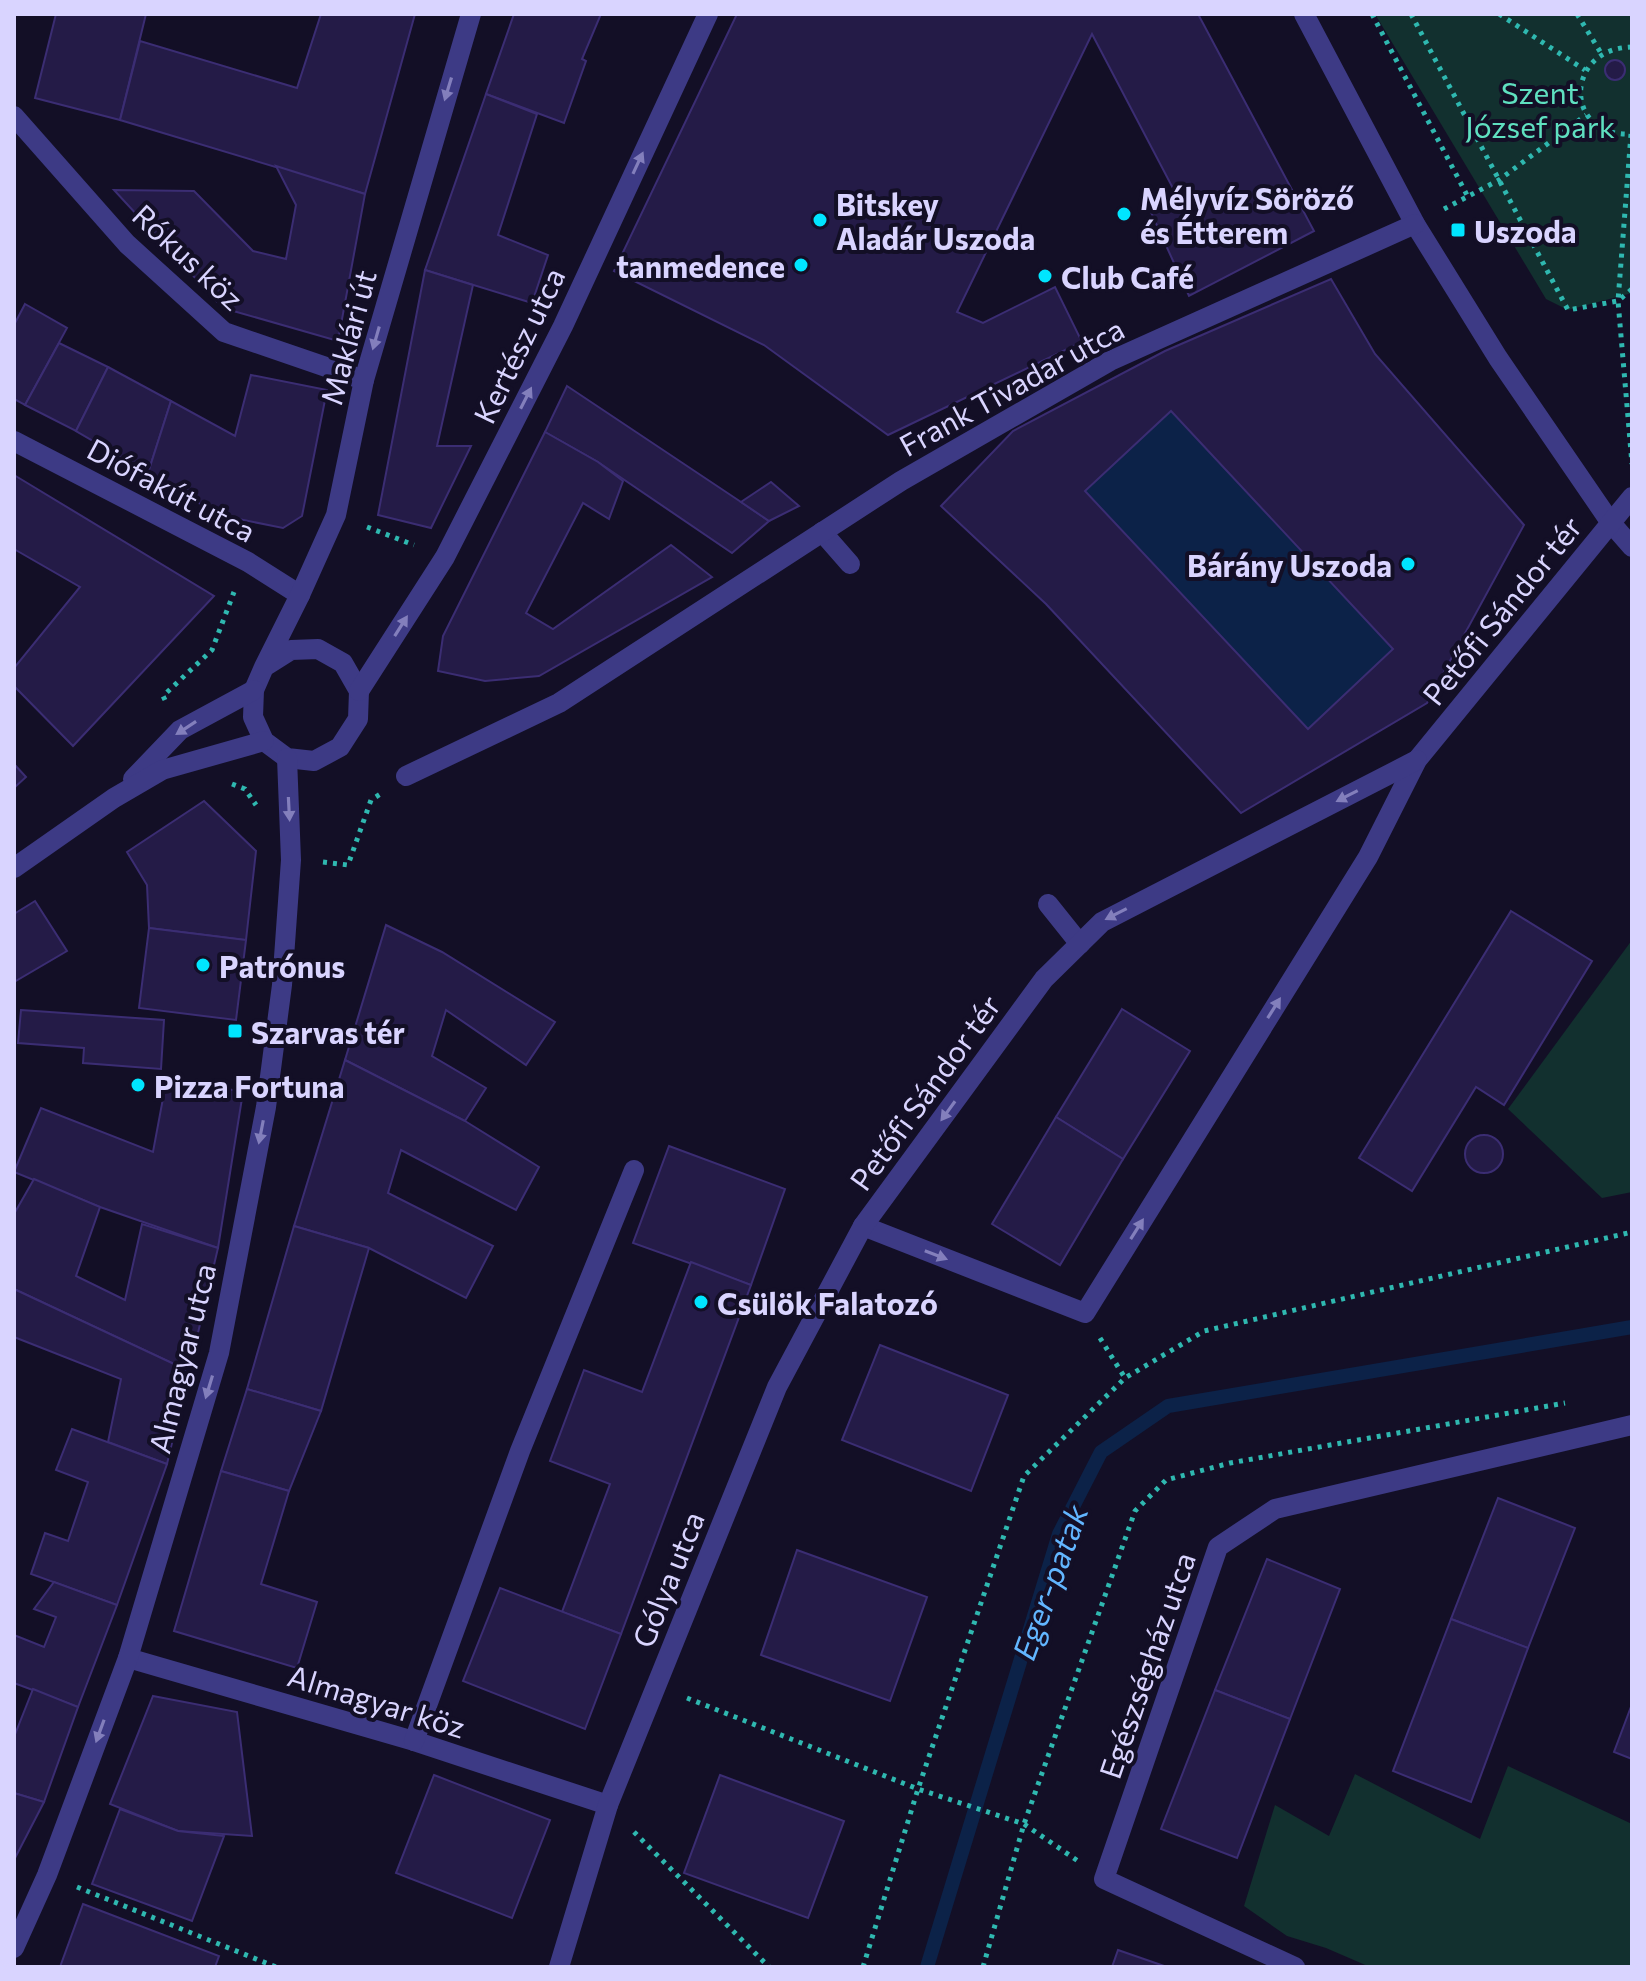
<svg xmlns="http://www.w3.org/2000/svg" width="1646" height="1981" font-family="Commissioner,sans-serif">
<style>
.green{fill:#12302f}
.water{fill:#0c2248}
.lines{fill:none;stroke-linecap:round;stroke-linejoin:round}
.stream{stroke:#0c2248;stroke-width:14}
.building{fill:#241b47;stroke:#3b2d73;stroke-width:2;fill-rule:evenodd}
.path{stroke:#2fb8b0;stroke-width:5;stroke-dasharray:4 6;stroke-linecap:butt}
.minor{stroke:#3d3a85;stroke-width:20}
.oneway{fill:#837fbc}
.poi-dot{fill:#00e5ff;stroke:#130f26;stroke-width:3}
.labels{text-anchor:middle;dominant-baseline:central;stroke-width:8;stroke-linejoin:round;paint-order:stroke}
.park-label{font-size:30px;fill:#5fe0c0;stroke:#130f26}
.poi-label{font-size:30px;font-weight:bold;fill:#d9d4ff;stroke:#130f26;text-anchor:start}
.street-label{font-size:30px;fill:#d9d4ff;stroke:#130f26}
.water-label{font-size:32px;font-style:italic;fill:#62b6ff;stroke:#130f26}
</style>
<rect width="100%" height="100%" fill="#130f26"/>
<g class="green">
<path d="M1375,14H1632V293L1568,310L1546,299Z"/>
<path d="M1632,940V1192L1602,1198L1508,1109Z"/>
<path d="M1508,1766L1632,1824V1967H1370L1326,1948L1287,1936L1244,1906L1275,1805L1329,1836L1355,1774L1480,1839Z"/>
</g>
<path class="water" d="M1171,411L1393,649L1308,729L1085,491Z"/>
<g class="lines">
<path class="stream" d="M927,1967L1059,1534L1101,1452L1168,1406L1632,1327"/>
</g>
<g class="building">
<path d="M56,14H146L120,120L35,98Z"/>
<path d="M321,14H415L365,194L120,120L140,41L297,88Z"/>
<path d="M514,14H601L582,59L586,61L564,123L486,94Z"/>
<path d="M737,14H1198L1314,231L1189,296L1149,208L1176,194L1092,34L957,312L983,323L1055,287L1082,342L888,435L764,345L614,271Z"/>
<circle cx="1615" cy="70" r="10"/>
<path d="M486,94L537,114L498,235L548,255L532,303L425,270Z"/>
<path d="M276,166L365,194L338,341L223,308L114,190L194,191L253,251L286,259L296,205Z"/>
<path d="M425,270L473,285L437,446H471L431,528L378,515Z"/>
<path d="M1331,279L1375,354L1524,525L1427,703L1241,813L1046,604L941,506L1013,431L1165,351ZM1171,411L1393,649L1308,729L1085,491Z"/>
<path d="M25,304L67,328L25,405L14,399V325Z"/>
<path d="M59,343L108,367L76,431L25,405Z"/>
<path d="M108,367L171,401L148,473L76,431Z"/>
<path d="M251,375L327,390L302,516L283,528L219,515L148,473L171,401L235,436Z"/>
<path d="M567,386L741,502L769,521L732,553L598,462L545,432Z"/>
<path d="M545,432L598,462L623,481L609,519L583,503L526,613L553,629L671,545L712,577L539,676L485,681L438,671L443,636Z"/>
<path d="M14,475L214,596L73,746L14,686V668L80,587L14,549Z"/>
<path d="M771,482L799,506L769,521L741,502Z"/>
<path d="M14,764L26,777L14,788Z"/>
<path d="M204,801L256,851L246,940L149,928L147,885L127,852Z"/>
<path d="M35,901L67,951L14,982V914Z"/>
<path d="M1511,911L1592,961L1504,1105L1476,1087L1412,1191L1359,1158Z"/>
<path d="M386,925L442,952L555,1022L526,1065L446,1010L432,1056L486,1088L465,1121L345,1060Z"/>
<path d="M149,928L246,940L236,1020L139,1008Z"/>
<path d="M1122,1009L1190,1051L1123,1159L1056,1117Z"/>
<path d="M21,1010L164,1020L161,1069L83,1063L84,1048L18,1043Z"/>
<path d="M345,1060L465,1121L539,1167L516,1210L401,1150L388,1193L493,1246L466,1298L369,1248L294,1226Z"/>
<path d="M167,1077L243,1092L218,1248L100,1207L14,1172L41,1108L153,1152Z"/>
<path d="M1056,1117L1123,1159L1060,1265L992,1224Z"/>
<circle cx="1484" cy="1154" r="19"/>
<path d="M669,1146L785,1189L751,1285L633,1243Z"/>
<path d="M34,1179L100,1207L76,1276L125,1300L142,1224L218,1248L189,1371L14,1289V1214Z"/>
<path d="M294,1226L369,1248L321,1411L247,1389Z"/>
<path d="M691,1262L751,1285L621,1634L562,1612L610,1484L550,1461L584,1370L642,1392Z"/>
<path d="M14,1289L189,1371L167,1464L108,1442L121,1379L14,1337Z"/>
<path d="M880,1345L1008,1395L971,1491L842,1440Z"/>
<path d="M247,1389L321,1411L289,1491L221,1471Z"/>
<path d="M72,1429L167,1464L117,1605L31,1574L45,1533L68,1541L88,1482L56,1470Z"/>
<path d="M221,1471L289,1491L261,1584L317,1602L297,1668L174,1631Z"/>
<path d="M1498,1498L1575,1528L1528,1648L1451,1619Z"/>
<path d="M797,1550L927,1597L890,1701L761,1655Z"/>
<path d="M1267,1559L1340,1589L1290,1719L1215,1690Z"/>
<path d="M54,1582L117,1605L78,1707L14,1683V1635L44,1647L56,1617L34,1609Z"/>
<path d="M500,1588L621,1634L585,1729L463,1681Z"/>
<path d="M1451,1619L1528,1648L1471,1802L1393,1771Z"/>
<path d="M33,1689L78,1707L44,1802L14,1793V1737Z"/>
<path d="M1215,1690L1290,1719L1237,1858L1161,1829Z"/>
<path d="M153,1696L237,1712L252,1836L178,1831L110,1804Z"/>
<path d="M1632,1704V1759L1614,1752Z"/>
<path d="M434,1775L550,1820L512,1918L396,1873Z"/>
<path d="M720,1775L844,1821L808,1918L684,1873Z"/>
<path d="M14,1793L44,1802L14,1860Z"/>
<path d="M120,1809L178,1831L224,1836L192,1921L92,1884Z"/>
<path d="M83,1904L219,1956L215,1967H60Z"/>
<path d="M1118,1950L1167,1967H1112Z"/>
</g>
<g class="lines">
<g class="path">
<path d="M1372,14L1468,197"/>
<path d="M1411,14L1568,310L1618,301L1632,289"/>
<path d="M1499,14L1585,70"/>
<path d="M1577,14L1601,53"/>
<path d="M1632,47C1564,48 1563,138 1632,134"/>
<path d="M1631,134L1618,301L1632,464"/>
<path d="M1444,209L1499,180L1586,115"/>
<path d="M367,527L414,545"/>
<path d="M165,700L163,696L212,650L234,592"/>
<path d="M232,784L245,789L256,805"/>
<path d="M323,862L348,865L371,800L382,793"/>
<path d="M1100,1338L1125,1378"/>
<path d="M687,1698L918,1789L1024,1824L1078,1861"/>
<path d="M634,1832L769,1967"/>
<path d="M77,1887L276,1967"/>
<path d="M863,1967L918,1789L1024,1476L1125,1378L1204,1331L1632,1232"/>
<path d="M983,1967L1024,1824L1135,1511L1166,1480L1230,1463L1565,1403"/>
</g>
<g class="minor">
<path d="M1304,14L1415,224L1498,358L1611,523L1632,547"/>
<path d="M14,116L127,244L224,332L364,380"/>
<path d="M14,441L248,562L300,595"/>
<path d="M822,532L850,564"/>
<path d="M264,667L291,650L318,649L343,663L359,691L358,719L340,747L314,761L287,758L264,741L253,717L254,690L264,667L300,595L336,515L364,380L471,14"/>
<path d="M359,691L445,557L563,326L708,14"/>
<path d="M406,776L559,703L901,481L1110,361L1415,224"/>
<path d="M133,779L180,730L254,690"/>
<path d="M14,868L114,798L162,770L264,741"/>
<path d="M1048,904L1080,944"/>
<path d="M863,1226L1085,1313L1368,857L1417,760L1632,497"/>
<path d="M128,1658L414,1741L608,1805"/>
<path d="M414,1741L520,1451L634,1170"/>
<path d="M14,1948L47,1875L128,1658L219,1353L266,1107L282,985L291,860L287,758"/>
<path d="M559,1967L608,1805L777,1387L863,1226L1044,979L1102,922L1417,760"/>
<path d="M1295,1967L1104,1879L1218,1547L1275,1509L1632,1425"/>
</g>
</g>
<defs><path id="oneway-solid" d="M-6-.8H1V-3.2L6.5 0L1 3.2V.8H-6Z" transform="scale(2)"/></defs>
<g class="oneway">
<use href="#oneway-solid" transform="translate(448 89) rotate(107)"/>
<use href="#oneway-solid" transform="translate(638 163) rotate(-65)"/>
<use href="#oneway-solid" transform="translate(376 338) rotate(106)"/>
<use href="#oneway-solid" transform="translate(526 398) rotate(-63)"/>
<use href="#oneway-solid" transform="translate(401 626) rotate(-58)"/>
<use href="#oneway-solid" transform="translate(186 728) rotate(147)"/>
<use href="#oneway-solid" transform="translate(1347 796) rotate(153)"/>
<use href="#oneway-solid" transform="translate(289 809) rotate(87)"/>
<use href="#oneway-solid" transform="translate(1116 914) rotate(153)"/>
<use href="#oneway-solid" transform="translate(1274 1008) rotate(-58)"/>
<use href="#oneway-solid" transform="translate(948 1111) rotate(126)"/>
<use href="#oneway-solid" transform="translate(261 1132) rotate(101)"/>
<use href="#oneway-solid" transform="translate(1137 1229) rotate(-58)"/>
<use href="#oneway-solid" transform="translate(936 1255) rotate(21)"/>
<use href="#oneway-solid" transform="translate(209 1387) rotate(107)"/>
<use href="#oneway-solid" transform="translate(100 1731) rotate(110)"/>
</g>
<g class="poi-dot">
<circle cx="1124" cy="214" r="8"/>
<circle cx="820" cy="220" r="8"/>
<rect x="1450" y="222" width="16" height="16" rx="4"/>
<circle cx="801" cy="265" r="8"/>
<circle cx="1045" cy="276" r="8"/>
<circle cx="1408" cy="564" r="8"/>
<circle cx="203" cy="965" r="8"/>
<rect x="227" y="1023" width="16" height="16" rx="4"/>
<circle cx="138" cy="1085" r="8"/>
<circle cx="701" cy="1302" r="8"/>
</g>
<g class="labels">
<g class="park-label">
<text x="1540" y="91">Szent<tspan x="1540" dy="34">József park</tspan></text>
</g>
<g class="poi-label">
<text x="1140" y="197">Mélyvíz Söröző<tspan x="1140" dy="34">és Étterem</tspan></text>
<text x="836" y="203">Bitskey<tspan x="836" dy="34">Aladár Uszoda</tspan></text>
<text x="1474" y="230">Uszoda</text>
<text x="785" y="265" text-anchor="end">tanmedence</text>
<text x="1061" y="276">Club Café</text>
<text x="1392" y="564" text-anchor="end">Bárány Uszoda</text>
<text x="219" y="965">Patrónus</text>
<text x="251" y="1031">Szarvas tér</text>
<text x="154" y="1085">Pizza Fortuna</text>
<text x="717" y="1302">Csülök Falatozó</text>
</g>
<g class="street-label">
<text transform="translate(189 256) rotate(43)">Rókus köz</text>
<text transform="translate(347 337) rotate(-75)">Maklári út</text>
<text transform="translate(518 345) rotate(-64)">Kertész utca</text>
<text transform="translate(1011 386) rotate(-29)">Frank Tivadar utca</text>
<text transform="translate(172 489) rotate(28)">Diófakút utca</text>
<text transform="translate(1501 610) rotate(-51)">Petőfi Sándor tér</text>
<text transform="translate(924 1092) rotate(-54)">Petőfi Sándor tér</text>
<text transform="translate(181 1358) rotate(-76)">Almagyar utca</text>
<text transform="translate(667 1579) rotate(-68)">Gólya utca</text>
<text transform="translate(1146 1665) rotate(-71)">Egészségház utca</text>
<text transform="translate(377 1700) rotate(17)">Almagyar köz</text>
</g>
<g class="water-label">
<text transform="translate(1049 1582) rotate(-70)">Eger-patak</text>
</g>
</g>
<rect width="1646" height="1981" fill="none" stroke="#d9d4ff" stroke-width="32"/>
</svg>
